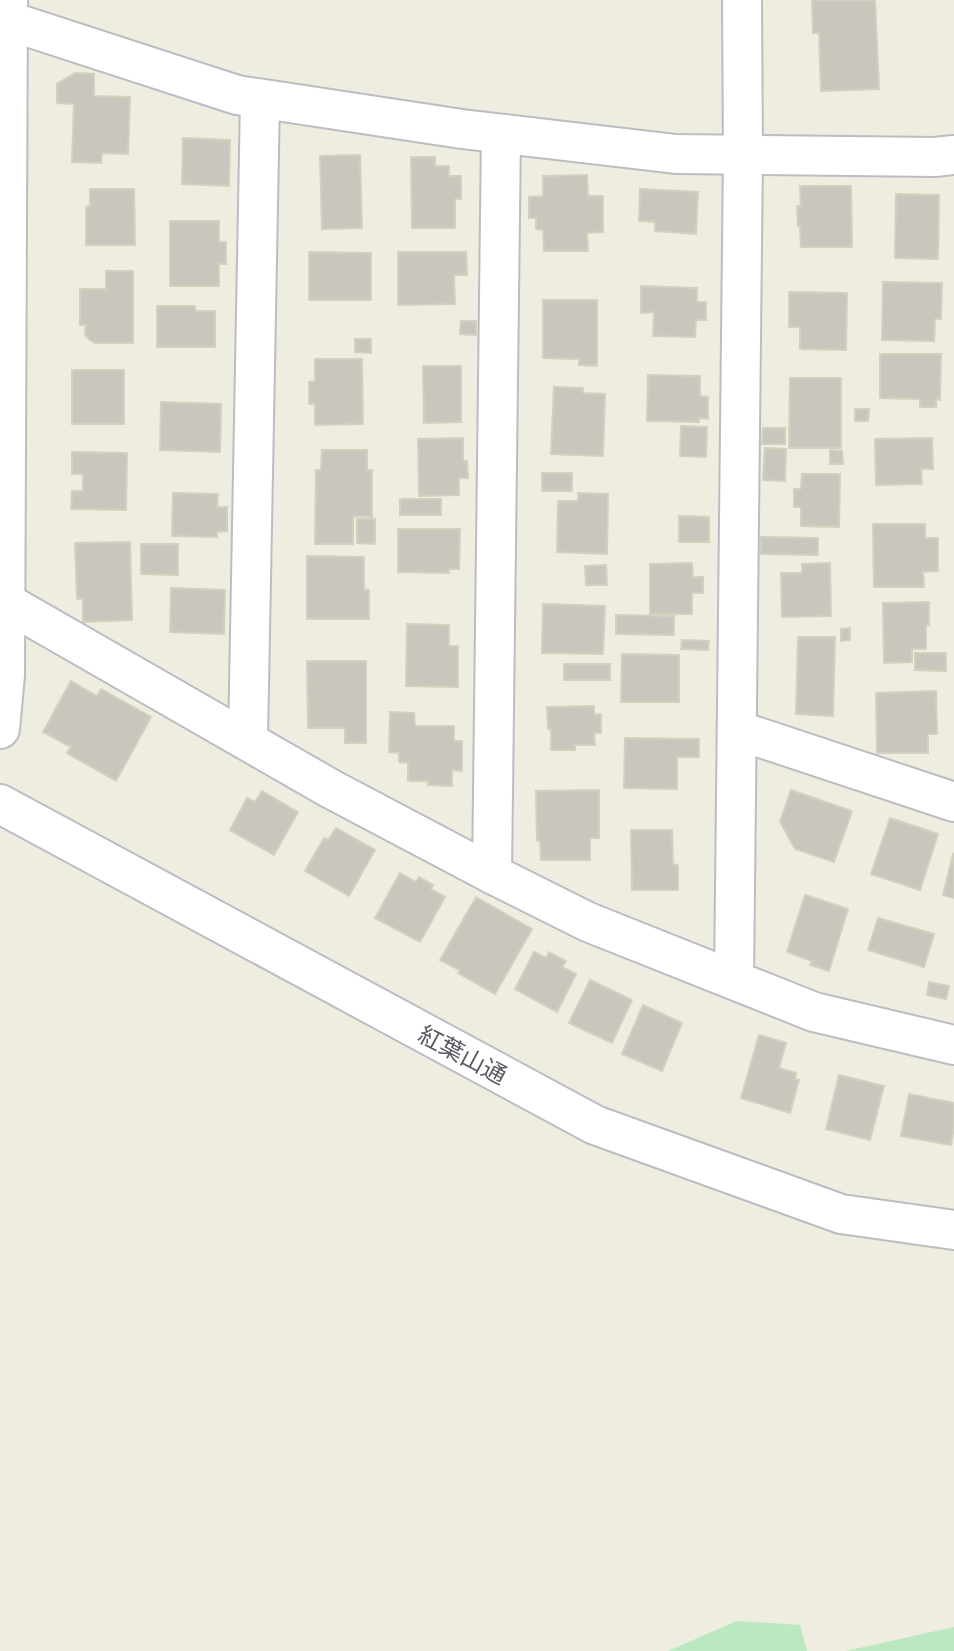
<svg xmlns="http://www.w3.org/2000/svg" width="954" height="1651" font-family="Barlow,'Noto Sans JP',sans-serif">
<style>
.green{fill:#b9e8c1}
.building{fill:#c9c7bd;stroke:#d3d0be;stroke-width:2}
.lines{fill:none;stroke-linecap:round;stroke-linejoin:round}
.minor-casing{stroke:#bbbdc3;stroke-width:42}
.minor{stroke:#fff;stroke-width:38}
.labels{text-anchor:middle;dominant-baseline:central;stroke-width:7;stroke-linejoin:round;paint-order:stroke}
.street-label{font-size:24px;fill:#595c63;stroke:#fff}
</style>
<rect width="100%" height="100%" fill="#eeede0"/>
<g class="green">
<path d="M737,1621L800,1625L807,1651H668Z"/>
<path d="M954,1627V1651H846Z"/>
</g>
<g class="building">
<path d="M812,0H875L879,89L821,91L819,33H813Z"/>
<path d="M75,73L94,74V96L130,97L128,154L102,153L101,163L72,162L74,104L57,103V84Z"/>
<path d="M183,138L230,140L229,186L182,184Z"/>
<path d="M360,155L362,228L322,229L320,156Z"/>
<path d="M411,157H435V166H449V176H461V199H455V228H412Z"/>
<path d="M587,175L588,196H603V232L587,233L588,251H544L543,230L536,229V218H529V197L543,196V176Z"/>
<path d="M800,186H851L852,247H801L800,226H798L797,206H801Z"/>
<path d="M90,189H134L135,245H86V207L90,206Z"/>
<path d="M640,189L698,192L696,234L655,231V222L639,221Z"/>
<path d="M896,194L939,195L938,259L895,258Z"/>
<path d="M170,221H219V242H226V264H219V286H170Z"/>
<path d="M309,252L371,253V300H309Z"/>
<path d="M398,252H466L467,275H454L455,304L398,305Z"/>
<path d="M106,271H133V343H95L90,340L85,335L86,325H80V289H106Z"/>
<path d="M883,282L942,283L941,319H935L934,341L882,340Z"/>
<path d="M641,286L697,288V302H706V320H696L695,337L653,336L654,312L641,313Z"/>
<path d="M789,292L847,293L846,350L800,349V327H789Z"/>
<path d="M543,300H597V366L579,365V359L543,358Z"/>
<path d="M157,306H195V311H215V347H157Z"/>
<path d="M461,321H476V335L460,334Z"/>
<path d="M355,339H371V353L355,352Z"/>
<path d="M880,354H941L940,400L936,399V407H920V399L880,398Z"/>
<path d="M315,359H362L363,424L315,425V404H309V382L315,381Z"/>
<path d="M423,366H461V422L424,423Z"/>
<rect x="72" y="370" width="52" height="54"/>
<path d="M648,375L700,376V396L708,397V419L699,418V422L647,421Z"/>
<path d="M790,378H841V448H789Z"/>
<path d="M554,387L583,388V393L605,394L603,456L551,454Z"/>
<path d="M161,402L221,404L220,452L160,450Z"/>
<path d="M855,409H869L868,421H855Z"/>
<path d="M681,426L707,427L706,457L680,456Z"/>
<path d="M763,428H785V444H762Z"/>
<path d="M463,438V461H467L468,478H459V495L419,496L418,439Z"/>
<path d="M932,438L933,469H921L922,484L876,485L875,439Z"/>
<path d="M765,448L786,449L785,481L763,480Z"/>
<path d="M322,450H367V470H372V517L353,516V544H315L316,470H321Z"/>
<path d="M830,450L842,451L843,464H830Z"/>
<path d="M72,452L127,453L126,510L71,509L72,491H83V474H72Z"/>
<rect x="542" y="473" width="30" height="18"/>
<path d="M802,474H840L839,527L801,526V507H794V489H801Z"/>
<path d="M173,493L218,494L217,507H227V531L217,532V537L172,536Z"/>
<path d="M578,493L608,494L607,554L557,552L558,501H578Z"/>
<rect x="400" y="499" width="41" height="16"/>
<path d="M679,516L709,517V542H679Z"/>
<path d="M357,519H375V544L357,543Z"/>
<path d="M873,524H925V538H938V571L923,572L924,587H874Z"/>
<path d="M398,529H460L459,569H449V573L398,572Z"/>
<path d="M761,537L818,538V555L761,554Z"/>
<path d="M130,542L132,620L83,622V599H77L75,543Z"/>
<path d="M141,544H178V575L141,574Z"/>
<path d="M307,556L364,557V590H369V619H307Z"/>
<path d="M692,563L693,577H703V593H692V614H650V564Z"/>
<path d="M830,563L831,616L782,617L781,573H802V564Z"/>
<path d="M606,565L607,585H586L585,566Z"/>
<path d="M171,588L225,590L224,634L170,632Z"/>
<path d="M929,602V625L926,624V649H912V662L884,663L883,603Z"/>
<path d="M543,604L605,606L603,654L542,653Z"/>
<path d="M616,615L674,616V635L616,634Z"/>
<path d="M407,624L449,625V646H458V687L406,686Z"/>
<path d="M850,628V640L841,641V629Z"/>
<path d="M798,637H835L833,716L796,714Z"/>
<path d="M682,640L709,641L708,650L681,649Z"/>
<path d="M915,653H946V671L915,670Z"/>
<path d="M622,654L679,655V702H621Z"/>
<path d="M307,661H366V743H345V728H308Z"/>
<rect x="564" y="664" width="46" height="16"/>
<path d="M71,681L97,696L101,689L151,717L116,781L67,753L71,747L43,732Z"/>
<path d="M936,691L937,734H928V753H877L876,693Z"/>
<path d="M594,706V715L601,714V733H594L595,745H575V750H551V729H548L547,707Z"/>
<path d="M390,712L414,713L415,726H454V741H462V771L452,770V786L428,785V781H408V763L399,762V753L389,752Z"/>
<path d="M625,738L699,739V757H677V789L624,788Z"/>
<path d="M599,790V838H590V860H541L540,841H537L536,791Z"/>
<path d="M791,790L852,811L834,862L795,849L780,822Z"/>
<path d="M262,791L298,812L274,855L230,830L247,798L255,802Z"/>
<path d="M890,818L938,834L920,890L871,874Z"/>
<path d="M336,828L375,850L349,896L305,871L324,838L328,840Z"/>
<path d="M631,830H672L673,864L678,865V890H632Z"/>
<path d="M953,854H954V898L943,895Z"/>
<path d="M400,873L416,882L419,877L433,885L431,889L445,897L420,942L375,918Z"/>
<path d="M805,895L848,909L829,971L810,965L812,961L787,952Z"/>
<path d="M476,897L532,929L495,994L458,973L460,970L440,960Z"/>
<path d="M878,918L934,934L924,967L868,950Z"/>
<path d="M534,952L546,958L549,952L566,961L562,967L576,974L557,1012L515,989Z"/>
<path d="M590,980L632,1000L612,1043L569,1023Z"/>
<path d="M929,982L949,986L946,999L927,995Z"/>
<path d="M643,1005L682,1023L662,1071L622,1054Z"/>
<path d="M759,1035L786,1043L779,1068L796,1073L795,1079L799,1080L790,1113L741,1098Z"/>
<path d="M839,1075L884,1086L870,1140L826,1129Z"/>
<path d="M909,1094L954,1103V1128L951,1145L901,1136Z"/>
</g>
<g class="lines">
<defs>
<g id="minor">
<path d="M0,18L237,95L462,129L676,154L935,157L954,155"/>
<path d="M0,599L331,789L492,874L588,922L814,1012L954,1045"/>
<path d="M0,729L5,675L8,0"/>
<path d="M737,730L954,802"/>
<path d="M248,740L260,99"/>
<path d="M0,804L595,1125L841,1214L954,1230"/>
<path d="M492,874L501,134"/>
<path d="M734,980L743,154L742,0"/>
</g>
</defs>
<use href="#minor" class="minor-casing"/>
<use href="#minor" class="minor"/>
</g>
<g class="labels">
<g class="street-label">
<text transform="translate(463 1054) rotate(28)">紅葉山通</text>
</g>
</g>
</svg>
